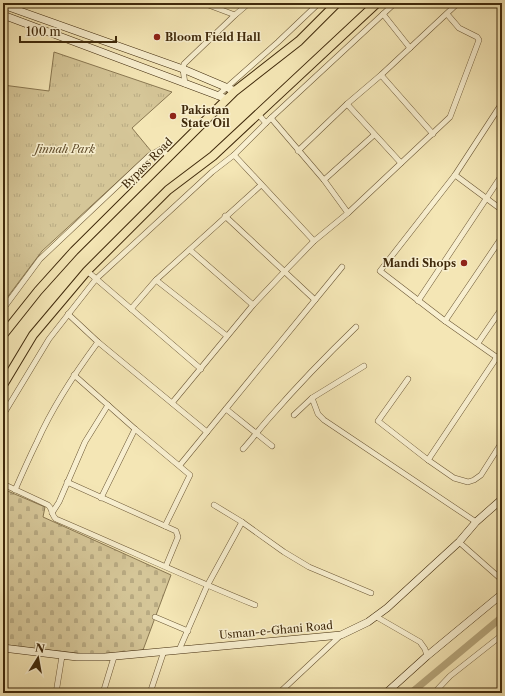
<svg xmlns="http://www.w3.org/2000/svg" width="505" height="696" font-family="'Libre Caslon Text',serif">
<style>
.grass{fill:url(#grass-tufts);stroke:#8a7852}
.cemetery{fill:url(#cemetery-stones);stroke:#8a7852}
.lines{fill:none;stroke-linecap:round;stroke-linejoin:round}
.canal{stroke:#b6a67b;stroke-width:7}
.street-casing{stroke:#6c5836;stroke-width:6}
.secondary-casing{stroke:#3f290b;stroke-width:8}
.primary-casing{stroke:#3f290b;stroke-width:10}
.street{stroke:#f8efcf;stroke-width:5}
.secondary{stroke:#f8efcf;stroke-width:7}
.primary{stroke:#f4e6b5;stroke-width:8}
.poi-dot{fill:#8f2418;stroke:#f8efcf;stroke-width:1.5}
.labels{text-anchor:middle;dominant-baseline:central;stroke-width:3;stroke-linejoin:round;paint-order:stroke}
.poi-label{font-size:11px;font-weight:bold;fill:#3f290b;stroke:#f8efcf;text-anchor:start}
.park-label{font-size:11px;font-style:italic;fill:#64502e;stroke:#f8efcf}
.street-label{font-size:11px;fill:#3f290b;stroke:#f8efcf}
</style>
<defs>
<pattern id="grass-tufts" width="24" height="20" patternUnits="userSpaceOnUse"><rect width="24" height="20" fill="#d5c698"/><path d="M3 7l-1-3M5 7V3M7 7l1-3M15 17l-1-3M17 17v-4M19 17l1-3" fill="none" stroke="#b8aa82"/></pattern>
<pattern id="cemetery-stones" width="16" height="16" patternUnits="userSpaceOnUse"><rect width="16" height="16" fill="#d5c698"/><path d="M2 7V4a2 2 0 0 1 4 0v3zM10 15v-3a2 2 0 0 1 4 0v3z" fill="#b8aa82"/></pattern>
</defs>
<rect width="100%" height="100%" fill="#f4e6b5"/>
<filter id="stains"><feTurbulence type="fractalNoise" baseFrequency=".005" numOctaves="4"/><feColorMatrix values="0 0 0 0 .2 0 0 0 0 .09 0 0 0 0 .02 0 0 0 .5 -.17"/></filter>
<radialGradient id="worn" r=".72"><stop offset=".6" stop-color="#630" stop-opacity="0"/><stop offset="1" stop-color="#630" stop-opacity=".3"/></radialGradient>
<path class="grass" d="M54,52L172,92L132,128L151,151L42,251L3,303V85L49,91Z"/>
<path class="cemetery" d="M3,489L45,507L43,517L171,575L143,650L94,655L3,645Z"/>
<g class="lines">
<path class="canal" d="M411,693L502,617"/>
<defs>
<g id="street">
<path d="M203,3L235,15L249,3"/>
<path d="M383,14L410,48"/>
<path d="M381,75L433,134"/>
<path d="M185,84L183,69L184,64L235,15"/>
<path d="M217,96L278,42L319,3"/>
<path d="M502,103L455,175L380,271L445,321L502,361"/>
<path d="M347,104L401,163"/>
<path d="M258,114L266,123"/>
<path d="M271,118L324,180L348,213"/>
<path d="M298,151L347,104L381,75L458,3"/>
<path d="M234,155L314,241"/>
<path d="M455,175L502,210"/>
<path d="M324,180L374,135"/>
<path d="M225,216L315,300"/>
<path d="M190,250L253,305"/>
<path d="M87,271L201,369"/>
<path d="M156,280L227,336"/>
<path d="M418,301L502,175"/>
<path d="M3,309L40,259L149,156L161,149L169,157"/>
<path d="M131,309L156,280L261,185"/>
<path d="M68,314L98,342L207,432"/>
<path d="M445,321L502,237"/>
<path d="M478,343L502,308"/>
<path d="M74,375L135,429L190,475L165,526"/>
<path d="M408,379L378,421L428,460L454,478L468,482L474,480L481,475L502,442"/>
<path d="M312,398L318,414L324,420L476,522"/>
<path d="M172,403L253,305L284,272L314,241L348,213L450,117L479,40L477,37L459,28L447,14"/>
<path d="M226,409L272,446"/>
<path d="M3,415L49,339L96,279L212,172L234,155L271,118L395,3"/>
<path d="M294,415L312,398L364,366"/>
<path d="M243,449C253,438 261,427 271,416C298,385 327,355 356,327"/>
<path d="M428,460L497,357"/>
<path d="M180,465L342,267"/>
<path d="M67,482L176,531L178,537L166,566"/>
<path d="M3,484L48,505C53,509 51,515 56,519C122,547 188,578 255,605"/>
<path d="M15,490C22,474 29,458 37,442C53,406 75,373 98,342"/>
<path d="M101,498L135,429"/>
<path d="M214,505L242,522L284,552L309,567L371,593"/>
<path d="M52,513L59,502L85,442L108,405"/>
<path d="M459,542L502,580"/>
<path d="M375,616L420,642L425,649L427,656"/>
<path d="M155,617L188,631"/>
<path d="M179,650L207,586L242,522"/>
<path d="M151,691L158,693"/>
<path d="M3,692L11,693"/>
<path d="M56,693L62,656"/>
<path d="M103,693L114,657"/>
<path d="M150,693L164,651"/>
<path d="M279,693L341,635"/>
<path d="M434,693L450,676L502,635"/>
</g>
<g id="secondary">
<path d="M3,5L183,69L235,91"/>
<path d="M3,15L227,99"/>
<path d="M3,648L77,657H105L341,635L368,622L387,608L459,542L476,522L502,499"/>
<path d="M386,693L427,656L502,594"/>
</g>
<g id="primary">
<path d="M3,335L38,291L74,251L235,91L299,41L337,3"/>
<path d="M3,385L33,335L87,271L168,190L213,156L377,3"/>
</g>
</defs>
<use href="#street" class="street-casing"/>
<use href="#secondary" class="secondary-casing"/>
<use href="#primary" class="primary-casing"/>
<use href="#street" class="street"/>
<use href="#secondary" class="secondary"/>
<use href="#primary" class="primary"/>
</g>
<g class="poi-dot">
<circle cx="157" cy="37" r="4"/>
<circle cx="173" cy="116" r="4"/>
<circle cx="464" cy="263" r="4"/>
</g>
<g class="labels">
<g class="poi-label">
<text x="165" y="37">Bloom Field Hall</text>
<text x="181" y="110">Pakistan<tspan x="181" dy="13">State Oil</tspan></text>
<text x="456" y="263" text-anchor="end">Mandi Shops</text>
</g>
<g class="park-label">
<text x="65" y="149">Jinnah Park</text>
</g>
<g class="street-label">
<text transform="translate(147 163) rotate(-45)">Bypass Road</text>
<text transform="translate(276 630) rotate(-5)">Usman-e-Ghani Road</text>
</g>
</g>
<rect width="505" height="696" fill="none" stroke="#f4e6b5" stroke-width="16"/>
<rect x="4" y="4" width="497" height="688" fill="none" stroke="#3f290b" stroke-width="2"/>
<rect x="8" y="8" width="489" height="680" fill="none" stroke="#3f290b"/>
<g transform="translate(38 658) rotate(11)" stroke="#f8efcf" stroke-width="3" paint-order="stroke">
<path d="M0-3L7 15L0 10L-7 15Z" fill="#3f290b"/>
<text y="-6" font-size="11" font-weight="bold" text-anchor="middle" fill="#3f290b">N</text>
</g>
<path d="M20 36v6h96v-6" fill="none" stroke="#3f290b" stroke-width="2"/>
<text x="26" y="36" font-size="12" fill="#3f290b" stroke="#f8efcf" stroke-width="3" paint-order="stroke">100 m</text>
<rect width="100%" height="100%" filter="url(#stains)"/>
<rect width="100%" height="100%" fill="url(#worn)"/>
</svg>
